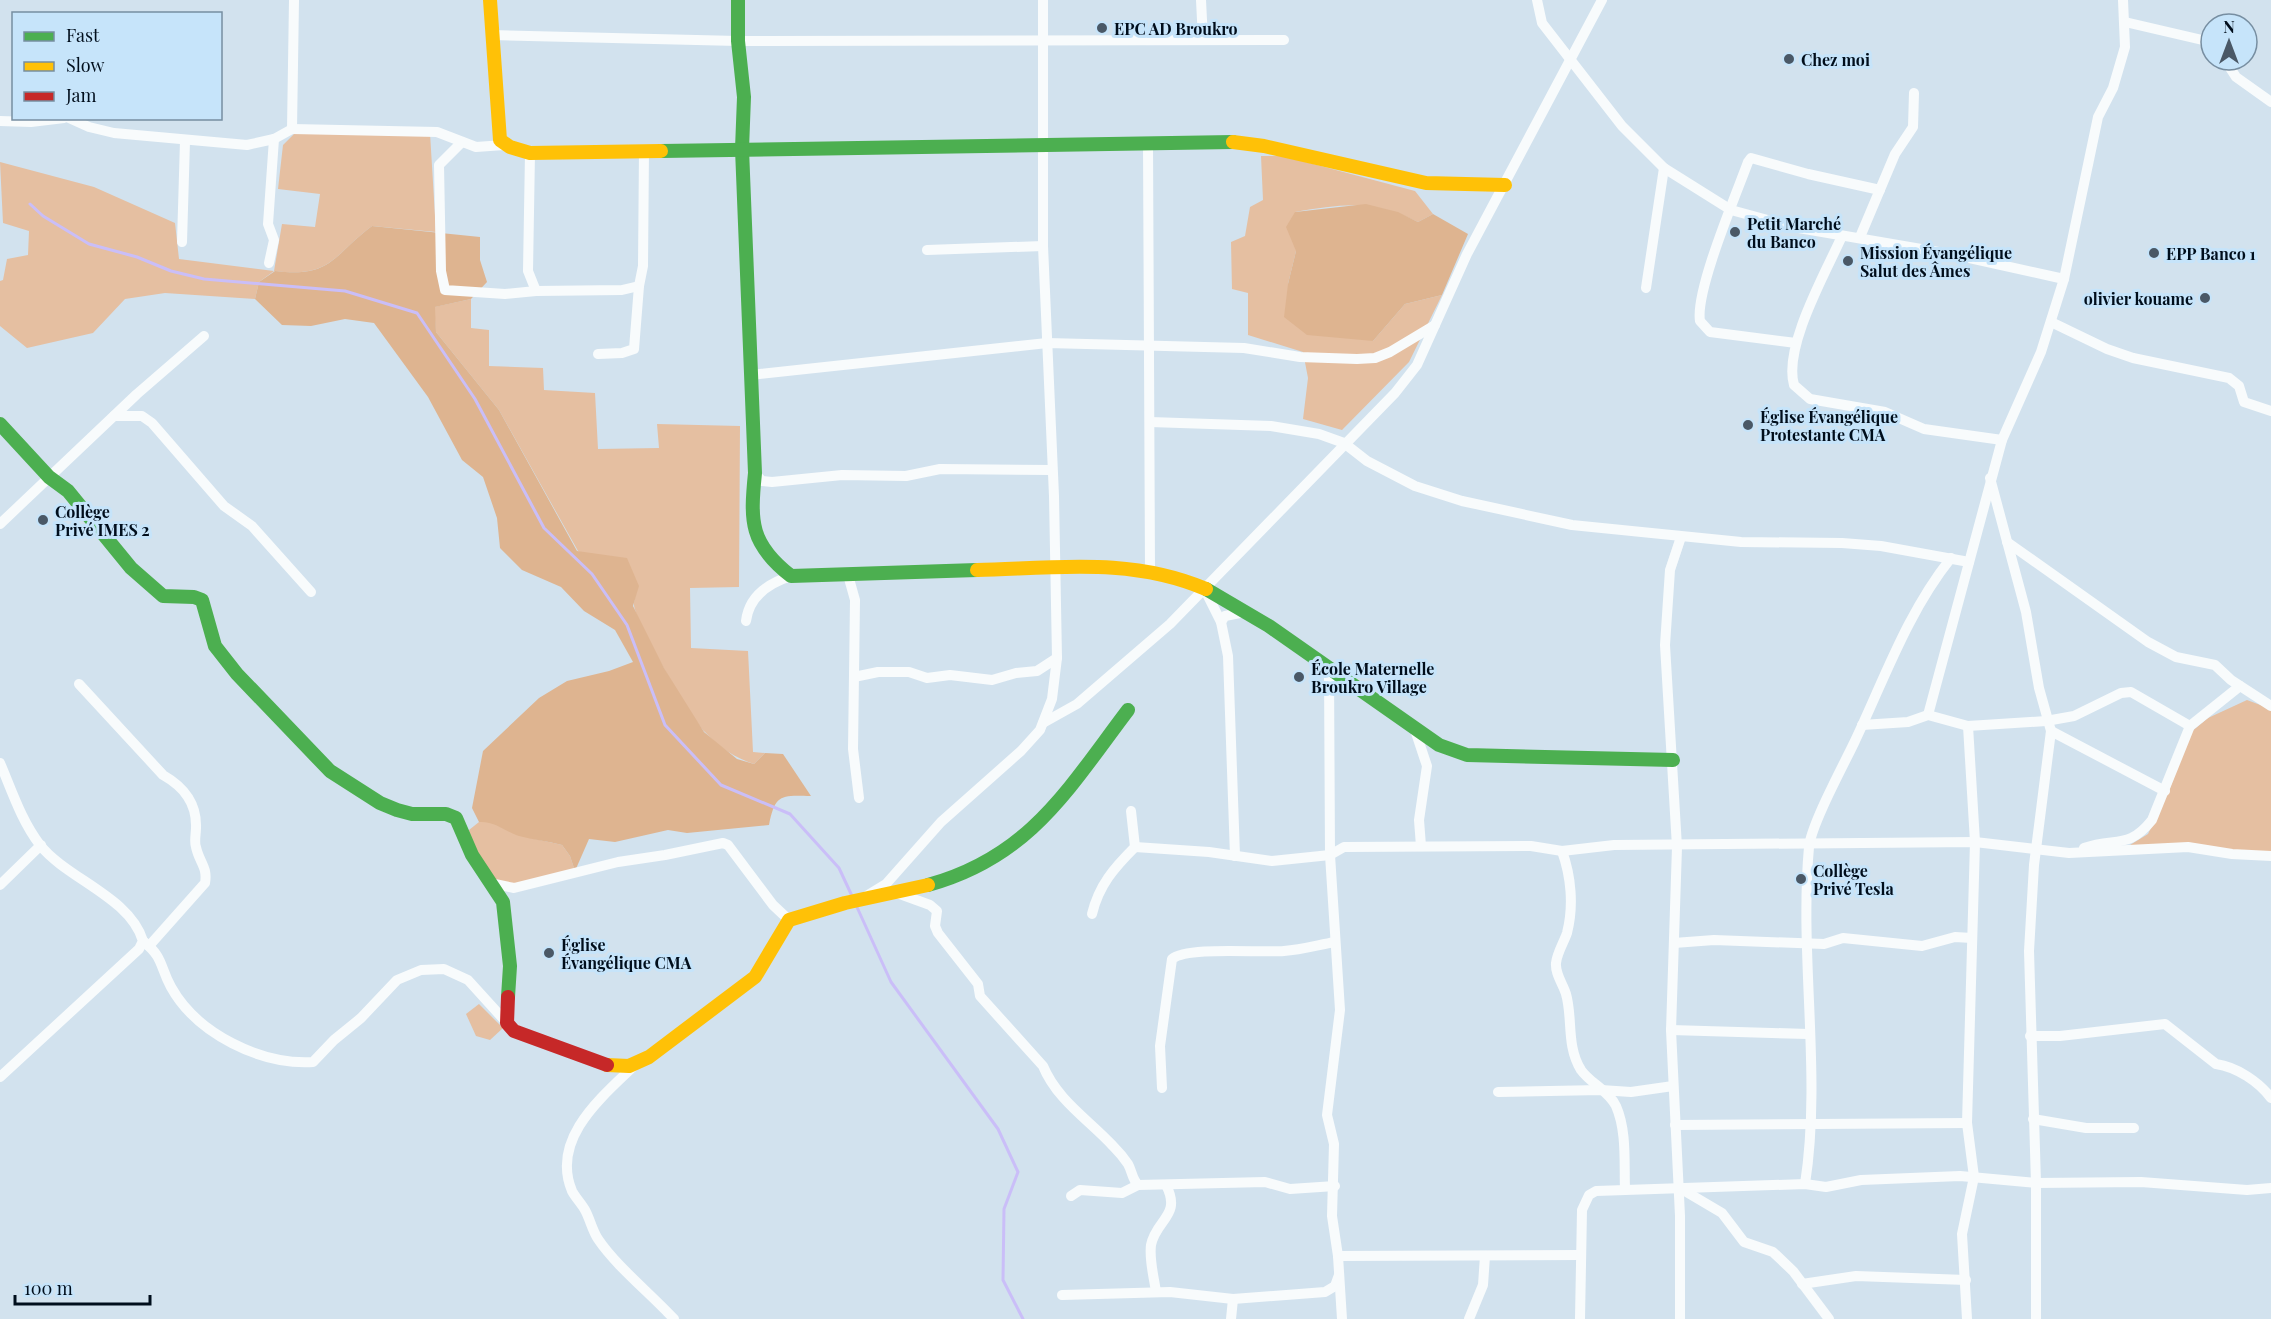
<svg xmlns="http://www.w3.org/2000/svg" width="2271" height="1319" font-family="'Playfair Display',serif">
<style>
.green{fill:#e5bfa1}
.forest{fill:#deb490}
.lines{fill:none;stroke-linecap:round;stroke-linejoin:round}
.stream{stroke:#cabef8;stroke-width:3}
.street{stroke:#f8fbfc;stroke-width:10}
.fast{stroke:#4caf50;stroke-width:14}
.slow{stroke:#ffc107;stroke-width:14}
.jam{stroke:#c62828;stroke-width:14}
.poi-dot{fill:#4a5866;stroke:#c6e4fa;stroke-width:2}
.labels{text-anchor:middle;dominant-baseline:central;stroke-width:6;stroke-linejoin:round;paint-order:stroke}
.poi-label{font-size:16px;font-weight:bold;fill:#000e1c;stroke:#c6e4fa;text-anchor:start}
</style>
<rect width="100%" height="100%" fill="#d2e2ee"/>
<g class="green">
<path d="M295,133H430L436,232L372,226C332,256 332,278 274,271L259,282L255,299L165,293L125,299L93,333L27,348L0,326V281L3,280L7,259L28,255L29,231L3,223L0,162L94,187L175,223L179,259L274,271L282,224L315,227L320,194L278,189L283,145Z"/>
<path d="M1261,156H1283L1415,191L1433,214L1418,222C1372,199 1344,204 1295,212L1296,251L1288,284L1373,341L1405,304L1442,295L1409,362L1342,430L1303,419L1308,378L1303,352L1248,335V293L1232,289L1231,242L1245,236L1250,207L1263,200Z"/>
<path d="M471,299V328L489,330V366L543,368L544,390L595,393L598,449L659,448L657,424L740,426L739,587L690,588L691,648L748,651L753,752L765,753L754,764C735,758 719,747 705,732C692,719 633,619 634,604C634,599 637,592 638,586L578,551L499,410L436,332L434,307Z"/>
<path d="M2247,700L2271,709V853L2130,845L2148,834L2170,788L2191,732L2208,718Z"/>
<path d="M491,821C513,836 536,839 562,845L570,856L575,871L502,888L472,846L469,830L479,822Z"/>
<path d="M479,1004L503,1028L490,1040L476,1036L466,1014Z"/>
</g>
<g class="forest">
<path d="M1366,204L1398,212L1418,222L1433,214L1468,234L1442,295L1405,304L1373,341L1307,335L1284,317L1288,284L1296,251L1286,227L1295,212Z"/>
<path d="M372,226L480,237V260L487,282L471,299L435,307L436,332L499,410L577,551L627,558L639,586L633,606L664,668L704,732L737,759L754,764L765,753L783,754L811,796C781,795 775,794 769,825L687,833L668,830L615,842L589,839L575,871L570,856L562,845C548,841 533,840 519,836C504,831 495,821 479,822L472,808L483,751L539,698L567,681L609,671L633,662L615,630L584,611L561,587L522,570L500,548L497,518L483,477L462,460L428,397L374,323L345,319L311,326L282,325L255,299L259,282L275,271C332,278 332,256 372,226Z"/>
</g>
<g class="lines">
<g class="stream">
<path d="M30,204L43,216L89,244L137,257L171,271L204,279L345,291L417,313L475,399L544,528L592,574L627,625L665,725L721,785L790,814L839,868L852,896"/>
<path d="M856,905L891,982L998,1129L1018,1172L1004,1209L1003,1280L1023,1319"/>
</g>
<g class="street">
<path d="M1201,0L1203,40"/>
<path d="M1537,0L1542,23L1622,126L1664,168L1731,210L1793,227L1956,255L2064,279"/>
<path d="M2125,22L2211,42"/>
<path d="M491,35L738,41L1284,40"/>
<path d="M2225,60L2236,77L2271,102"/>
<path d="M69,118L89,127L114,133L247,145L274,139L292,129L294,0"/>
<path d="M0,121L31,122L64,118"/>
<path d="M292,129L437,132L476,147L504,145"/>
<path d="M462,142L439,165L441,271L445,290L505,294L536,291"/>
<path d="M1148,143L1150,570"/>
<path d="M530,153L528,271L536,291L622,290L639,286L643,266L644,150"/>
<path d="M1842,236C1826,272 1783,347 1794,385L1810,399L1885,412L1924,429L2002,440"/>
<path d="M1860,237L1895,154L1913,127L1914,93"/>
<path d="M182,242L185,141"/>
<path d="M927,250L1043,246"/>
<path d="M269,263L274,240L268,224L274,139"/>
<path d="M1646,288L1664,168"/>
<path d="M2051,322L2107,349L2133,358L2229,378L2239,386L2244,402L2271,411"/>
<path d="M1796,343L1710,332L1700,321C1695,291 1736,195 1748,162L1751,158L1808,174L1880,190"/>
<path d="M598,354L622,353L634,349L639,286"/>
<path d="M751,375L1047,343L1244,348L1300,357L1357,359L1375,358L1390,352L1435,325"/>
<path d="M114,416H142L152,423L224,506L252,526L311,592"/>
<path d="M1150,422L1271,426L1319,434L1344,443L1367,461L1415,486L1462,501L1572,525L1741,542L1842,543L1881,546L1969,562"/>
<path d="M755,473L762,481L772,482L842,475L906,476L940,469L1052,470"/>
<path d="M1990,478L2026,612L2039,688L2051,731L2034,865L2029,951L2036,1183V1319"/>
<path d="M0,524L137,394L204,336"/>
<path d="M2007,542L2148,642L2176,657L2215,665L2231,680L2271,706"/>
<path d="M848,575L855,600L853,749L859,798"/>
<path d="M1204,588L1221,622L1228,656L1235,856"/>
<path d="M746,621C749,596 769,583 791,576"/>
<path d="M1221,622L1225,616L1245,612"/>
<path d="M1329,670L1330,855L1340,1010L1327,1115L1334,1144L1332,1216L1338,1256L1342,1319"/>
<path d="M854,677L878,672H909L927,678L950,675L992,680L1016,673L1037,671L1057,658"/>
<path d="M79,684L163,775C184,787 197,803 196,828C196,834 194,842 196,847C199,862 208,867 205,883L149,946"/>
<path d="M1928,715L2002,440L2041,352L2064,279L2098,117L2113,88L2125,47L2123,0"/>
<path d="M1043,723L1077,704L1170,624L1395,393L1417,365L1467,254L1602,0"/>
<path d="M1862,725L1908,722L1928,715L1968,726L2046,721L2074,716L2121,693L2131,692L2190,726"/>
<path d="M1415,730L1427,766L1419,820L1421,846"/>
<path d="M2051,731L2165,791"/>
<path d="M0,763C12,791 21,820 40,845C67,879 130,897 143,941L139,949L0,1077"/>
<path d="M1135,847L1209,852L1272,861L1330,855L1344,847L1531,846L1562,851L1614,845L1975,842L2069,853L2188,847L2232,854L2271,856"/>
<path d="M2084,848C2116,837 2128,850 2152,820L2190,726L2240,686"/>
<path d="M1562,851C1571,876 1574,906 1567,933C1564,942 1557,953 1556,963C1555,974 1563,984 1566,994C1573,1018 1566,1046 1581,1070C1590,1083 1609,1091 1616,1106C1627,1131 1624,1163 1625,1189"/>
<path d="M490,883L514,888L618,862L665,855L723,843L728,845L773,905L789,920"/>
<path d="M0,885L41,845"/>
<path d="M897,893L930,905L937,911L935,926L938,933L978,984L980,996L1043,1066C1057,1100 1089,1120 1113,1146C1118,1151 1124,1158 1128,1164C1132,1171 1132,1179 1138,1185L1265,1182L1290,1189L1335,1186"/>
<path d="M868,895L886,884L941,822L1021,751L1040,730L1052,699L1057,658L1054,496L1043,246V0"/>
<path d="M1092,914C1099,885 1114,868 1135,847L1131,811"/>
<path d="M143,941C164,958 159,965 171,987C197,1034 261,1065 313,1062L334,1040L361,1018L397,980L421,970L444,969L468,980L507,1023"/>
<path d="M1674,943L1714,940L1824,944L1843,938L1922,946L1955,937L1972,938"/>
<path d="M1671,1030L1808,1034"/>
<path d="M2030,1036H2060L2165,1024L2216,1064C2237,1067 2259,1082 2271,1098"/>
<path d="M636,1064C603,1096 550,1138 572,1191C575,1197 581,1203 585,1210C590,1219 592,1230 598,1239C616,1266 651,1294 674,1319"/>
<path d="M1162,1088L1160,1046L1172,959C1187,946 1260,953 1284,951C1301,950 1318,945 1335,942"/>
<path d="M1498,1092L1601,1090L1631,1092L1673,1086"/>
<path d="M2033,1119L2086,1128H2134"/>
<path d="M1675,1125L1967,1123"/>
<path d="M1805,1184C1822,1075 1799,958 1809,847C1811,825 1843,766 1854,743C1884,680 1907,613 1951,558"/>
<path d="M1678,1187L1722,1213L1744,1242L1773,1252L1793,1271L1829,1319"/>
<path d="M1071,1196L1080,1190L1122,1193L1138,1185"/>
<path d="M1338,1256L1581,1255"/>
<path d="M1802,1284L1856,1276L1966,1280"/>
<path d="M1156,1292C1154,1277 1149,1260 1151,1245C1156,1219 1182,1216 1166,1185"/>
<path d="M1062,1295L1170,1292L1233,1299L1325,1292L1335,1286L1339,1275"/>
<path d="M1231,1319L1233,1299"/>
<path d="M1469,1319L1483,1285L1485,1256"/>
<path d="M1580,1319L1582,1210L1589,1195L1596,1191L1805,1184L1826,1187L1861,1180L1960,1176L2036,1183L2141,1182L2247,1190L2271,1188"/>
<path d="M1680,1319V1216L1671,1030L1677,847L1665,645L1670,570L1681,537"/>
<path d="M1967,1319L1962,1234L1974,1177L1967,1123L1975,842L1968,726"/>
</g>
<g class="fast">
<path d="M738,0V41L744,97L742,149L755,473C750,522 750,544 791,576L977,570"/>
<path d="M661,151L1233,142"/>
<path d="M0,424L49,477L68,491L131,568L163,596L194,597L202,600L215,646L237,674L330,771L380,803L397,810L412,814H446L456,818L472,855L503,902L510,966L508,997"/>
<path d="M1206,589L1269,626L1439,745L1467,755L1673,760"/>
<path d="M928,885C1030,857 1068,789 1128,710"/>
</g>
<g class="slow">
<path d="M490,0L500,140L510,147L530,153L661,151"/>
<path d="M1233,142L1264,146L1426,183L1505,185"/>
<path d="M977,570C1056,568 1131,557 1206,589"/>
<path d="M607,1065L629,1066L649,1057L755,977L789,920L845,903L928,885"/>
</g>
<path class="jam" d="M508,997L507,1023L514,1031L607,1065"/>
</g>
<g class="poi-dot">
<circle cx="1102" cy="28" r="6"/>
<circle cx="1789" cy="59" r="6"/>
<circle cx="1735" cy="232" r="6"/>
<circle cx="2154" cy="253" r="6"/>
<circle cx="1848" cy="261" r="6"/>
<circle cx="2205" cy="298" r="6"/>
<circle cx="1748" cy="425" r="6"/>
<circle cx="43" cy="520" r="6"/>
<circle cx="1299" cy="677" r="6"/>
<circle cx="1801" cy="879" r="6"/>
<circle cx="549" cy="953" r="6"/>
</g>
<g class="labels">
<g class="poi-label">
<text x="1114" y="28">EPC AD Broukro</text>
<text x="1801" y="59">Chez moi</text>
<text x="1747" y="223">Petit Marché<tspan x="1747" dy="18">du Banco</tspan></text>
<text x="1860" y="252">Mission Évangélique<tspan x="1860" dy="18">Salut des Âmes</tspan></text>
<text x="2166" y="253">EPP Banco 1</text>
<text x="2193" y="298" text-anchor="end">olivier kouame</text>
<text x="1760" y="416">Église Évangélique<tspan x="1760" dy="18">Protestante CMA</tspan></text>
<text x="55" y="511">Collège<tspan x="55" dy="18">Privé IMES 2</tspan></text>
<text x="1311" y="668">École Maternelle<tspan x="1311" dy="18">Broukro Village</tspan></text>
<text x="1813" y="870">Collège<tspan x="1813" dy="18">Privé Tesla</tspan></text>
<text x="561" y="944">Église<tspan x="561" dy="18">Évangélique CMA</tspan></text>
</g>
</g>
<rect x="12" y="12" width="210" height="108" fill="#c6e4fa" stroke="#778ea1" stroke-width="1.5"/>
<rect x="24" y="32" width="30" height="9" fill="#4caf50" stroke="#778ea1" stroke-width="1.5"/>
<text x="66" y="42" font-size="18" fill="#000e1c">Fast</text>
<rect x="24" y="62" width="30" height="9" fill="#ffc107" stroke="#778ea1" stroke-width="1.5"/>
<text x="66" y="72" font-size="18" fill="#000e1c">Slow</text>
<rect x="24" y="92" width="30" height="9" fill="#c62828" stroke="#778ea1" stroke-width="1.5"/>
<text x="66" y="102" font-size="18" fill="#000e1c">Jam</text>
<g transform="translate(2229 42)"><circle r="28" fill="#c6e4fa" stroke="#778ea1" stroke-width="1.5"/>
<path d="M0-4.5L10 22L0 15L-10 22Z" fill="#4a5866"/>
<text y="-9" font-size="16" font-weight="bold" text-anchor="middle" fill="#000e1c">N</text>
</g>
<path d="M15 1295v9h135v-9" fill="none" stroke="#000e1c" stroke-width="3"/>
<text x="24" y="1295" font-size="18" fill="#000e1c" stroke="#c6e4fa" stroke-width="4.5" paint-order="stroke">100 m</text>
</svg>
